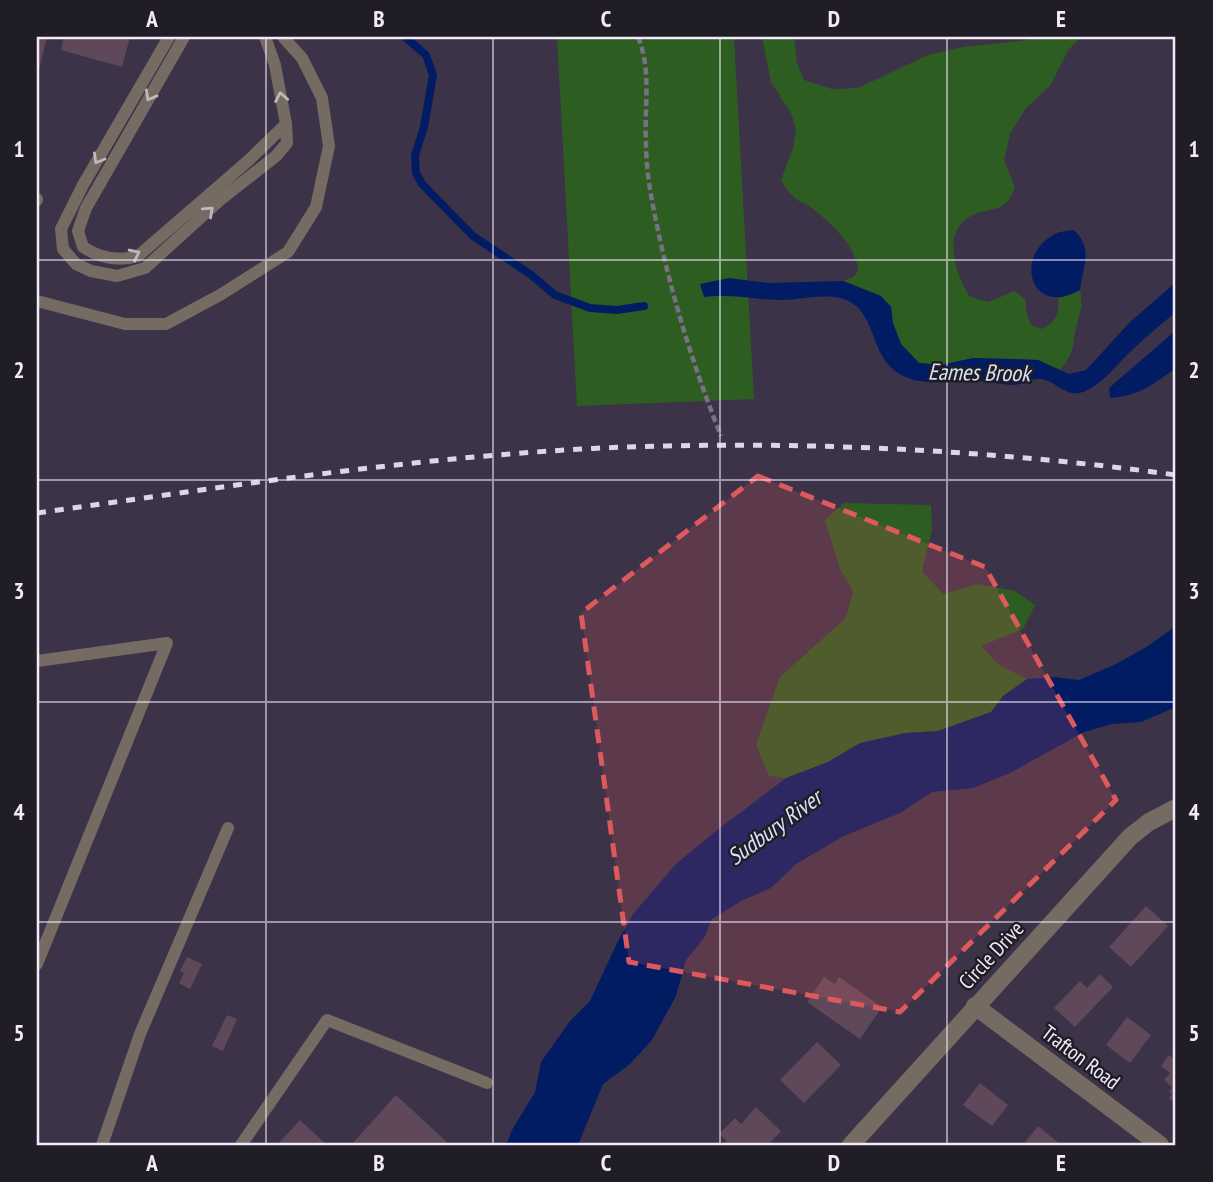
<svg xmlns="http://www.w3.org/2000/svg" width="1213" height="1182" font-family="'PT Sans Narrow',sans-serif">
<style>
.green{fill:#2e5d21}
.water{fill:#021c63}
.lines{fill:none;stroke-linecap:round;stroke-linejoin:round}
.stream{stroke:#021c63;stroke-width:8}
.building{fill:#5e485a}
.path{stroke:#787084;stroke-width:4.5;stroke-dasharray:7 3.5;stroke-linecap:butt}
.service{stroke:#766b63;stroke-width:12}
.minor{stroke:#766b63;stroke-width:18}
.rail{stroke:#ddd6e6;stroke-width:5;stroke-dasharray:9 9;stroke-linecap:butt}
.oneway{stroke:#c0b8be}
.marked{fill:#dd595c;fill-opacity:0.2;stroke:#dd595c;stroke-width:5;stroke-dasharray:14 9;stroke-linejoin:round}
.grid{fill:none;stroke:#f1ebfa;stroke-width:2;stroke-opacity:0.55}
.labels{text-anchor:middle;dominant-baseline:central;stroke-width:5;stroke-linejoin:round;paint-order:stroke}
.street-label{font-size:21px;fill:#f1ebfa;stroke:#211d27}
.water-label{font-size:23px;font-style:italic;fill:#d6e2f7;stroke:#211d27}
.neatline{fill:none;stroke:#f1ebfa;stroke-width:2.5}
.grid-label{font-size:23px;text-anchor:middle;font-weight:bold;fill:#f1ebfa}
</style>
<rect width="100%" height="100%" fill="#3c3349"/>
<g class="green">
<path d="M557,37H734L754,399L577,406Z"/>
<path d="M762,37H794L797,63L804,80L832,89L858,88L928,55L964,47L1021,41L1039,37H1081L1069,49L1050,86L1026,108L1010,134L1004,160L1015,187C1005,212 999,206 978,213C939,226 954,272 970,297L989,302L1014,291L1025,299L1027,315L1031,325L1042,329C1056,321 1060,314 1058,298L1080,290C1083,307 1081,307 1077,324C1071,347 1077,350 1059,371L1038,360L973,358L941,365L919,363L901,344L893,323L891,307L881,296L843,281L853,277L858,271C857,246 829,221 809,206C804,203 799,202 795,198C789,193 785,186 781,180L793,148L796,131L792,115L771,82Z"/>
<path d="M844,503L931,505L932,530L922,571L943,594L978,584L1015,591L1035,605L1023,629L981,646L999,665L1027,679L1003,696L991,712L938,731L905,733L860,743L828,762L786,778L769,776L756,745L780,677L846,618L853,591L840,569L825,520Z"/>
</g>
<g class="water">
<path d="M1074,230C1094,250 1083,265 1080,290C1032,318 1013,258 1053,235C1059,231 1067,231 1074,230Z"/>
<path d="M729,278L769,283L843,281L871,292L881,296L891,307L893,323L901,344L919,363L941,365L973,358L1014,359L1038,360L1069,374L1086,370L1130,322L1176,282V312C1159,326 1140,342 1124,358C1112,370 1100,386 1083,392C1065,398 1056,380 1040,379C1030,378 1023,384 1014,385C1004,385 992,382 982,381C952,379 919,390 894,370C872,353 875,318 852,303C831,290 801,301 778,300C751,299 731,294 704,297L700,284Z"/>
<path d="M1176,330V367L1173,370C1151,386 1138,396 1110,398L1109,388Z"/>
<path d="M1176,626V707L1141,722L1112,724L1084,732L1010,773L973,788L932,792L900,813L844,836L796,864L771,888L741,901L712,919L704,938L686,960L676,996L652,1040L630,1064L603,1084L578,1145H506L512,1130L535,1092L541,1062L570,1021L590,1001L617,943L633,914L676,864L716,831L786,778L828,762L860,743L906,733L938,731L991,712L1003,696L1027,679L1054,677L1079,680L1116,664L1148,646Z"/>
</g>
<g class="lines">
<path class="stream" d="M405,37L426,55L433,75L424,127L415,155L416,173L422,184L473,236L530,274L555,295L590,308L617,310L644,306"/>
</g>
<g class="building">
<path d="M37,37H47L38,73H37Z"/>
<path d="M64,37H130L122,67L61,50Z"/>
<path d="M1146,906L1168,926L1131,967L1109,947Z"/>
<path d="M187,957L202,964L190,989L179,983L184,973L180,971Z"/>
<path d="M1100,974L1113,987L1075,1027L1054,1008L1080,981L1087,988Z"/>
<path d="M824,977L835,984L839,977L882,1007L860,1039L807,1002Z"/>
<path d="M227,1015L237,1019L223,1051L212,1046Z"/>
<path d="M1127,1017L1151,1035L1130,1063L1106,1045Z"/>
<path d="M817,1042L841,1065L804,1103L780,1080Z"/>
<path d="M1169,1055L1175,1060L1176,1058V1099L1172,1101L1169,1098L1172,1094L1169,1092L1172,1087L1164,1080L1170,1073L1161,1066Z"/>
<path d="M980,1083L1008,1105L992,1126L963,1105Z"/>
<path d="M396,1095L450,1145H351Z"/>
<path d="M756,1107L781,1131L768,1145H722L727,1141L719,1134L735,1118L741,1124Z"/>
<path d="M300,1120L327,1145H277Z"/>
<path d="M1038,1126L1061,1145H1023Z"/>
</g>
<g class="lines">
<path class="path" d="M638,37C652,71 644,107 646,142C646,159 648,178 651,195C666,278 690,358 721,436"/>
<g class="service">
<path d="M169,37L83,185L61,229L63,249L76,264L91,271L117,276L145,268L220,200L276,156L287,143L286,124"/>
<path d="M184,37L86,208L78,231L83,247C100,258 118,262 138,256L249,160L286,124L275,65L265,37"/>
<path d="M37,200V199"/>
<path d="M37,301L125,324H166L220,295L288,252L316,207L329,146L322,98L302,58L283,37"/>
<path d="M37,661L167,643L37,964"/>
<path d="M102,1145L140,1034L228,828"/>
<path d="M241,1145L327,1020L487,1083"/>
</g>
<g class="minor">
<path d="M975,1006L1160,1145"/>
<path d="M851,1145L1130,837L1149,822L1176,808"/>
</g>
<path class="rail" d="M37,513C225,487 413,457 602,448C794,440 987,449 1176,475"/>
</g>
<defs><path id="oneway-chevron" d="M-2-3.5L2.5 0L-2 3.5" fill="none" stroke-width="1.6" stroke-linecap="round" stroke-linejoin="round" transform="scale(1.75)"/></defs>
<g class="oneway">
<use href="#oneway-chevron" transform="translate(150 96) rotate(119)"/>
<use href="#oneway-chevron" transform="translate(281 97) rotate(-101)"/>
<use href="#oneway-chevron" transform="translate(98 159) rotate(120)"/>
<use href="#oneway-chevron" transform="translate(209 211) rotate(-42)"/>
<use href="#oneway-chevron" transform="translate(135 254) rotate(-26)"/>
</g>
<path class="marked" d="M758,476L985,567L1116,800L900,1012L629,962L581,613Z"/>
<path class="grid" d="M266,37V1145M493,37V1145M720,37V1145M947,37V1145M37,260H1176M37,480H1176M37,702H1176M37,922H1176"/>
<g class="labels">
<g class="street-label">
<text transform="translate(991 955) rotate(-47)">Circle Drive</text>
<text transform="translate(1081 1057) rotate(37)">Trafton Road</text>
</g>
<g class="water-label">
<text transform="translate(979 372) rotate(1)">Eames Brook</text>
<text transform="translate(774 827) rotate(-36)">Sudbury River</text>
</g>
</g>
<rect width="1213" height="1182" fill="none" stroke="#211d27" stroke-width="77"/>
<rect x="38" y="38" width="1136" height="1106" class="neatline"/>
<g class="grid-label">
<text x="152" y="27">A</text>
<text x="379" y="27">B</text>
<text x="606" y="27">C</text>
<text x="834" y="27">D</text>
<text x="1061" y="27">E</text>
<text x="19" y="157">1</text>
<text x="1194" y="157">1</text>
<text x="19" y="378">2</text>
<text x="1194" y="378">2</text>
<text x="19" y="599">3</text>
<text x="1194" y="599">3</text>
<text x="19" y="820">4</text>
<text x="1194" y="820">4</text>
<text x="19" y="1041">5</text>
<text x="1194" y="1041">5</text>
<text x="152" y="1171">A</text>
<text x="379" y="1171">B</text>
<text x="606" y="1171">C</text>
<text x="834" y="1171">D</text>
<text x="1061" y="1171">E</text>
</g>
</svg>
